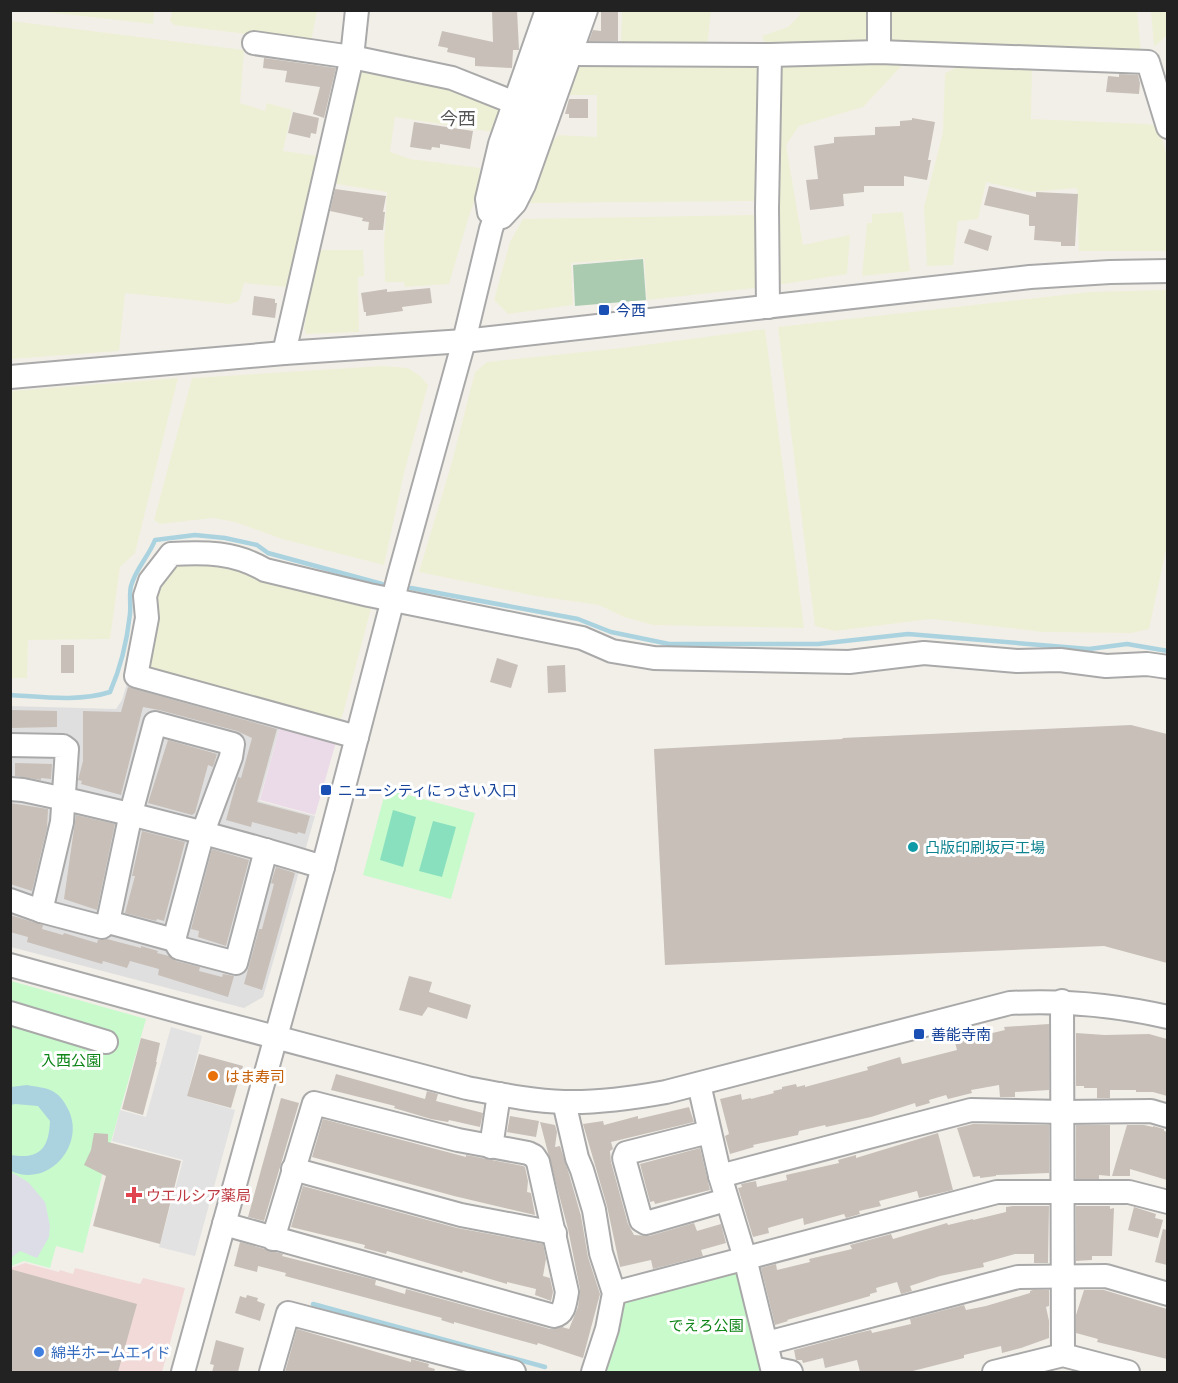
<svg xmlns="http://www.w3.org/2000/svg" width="1178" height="1383" font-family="Manrope,'Noto Sans JP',sans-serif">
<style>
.residential{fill:#e0dfdf}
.commercial{fill:#f2dad9}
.industrial{fill:#ebdbe8}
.farmland{fill:#eef0d5}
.cemetery{fill:#aacbaf}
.park{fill:#c8facc}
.pitch{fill:#88e0be}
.parking{fill:#e2e2e2}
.plaza{fill:#dddde8}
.water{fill:#aad3df}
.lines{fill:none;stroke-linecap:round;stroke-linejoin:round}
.stream{stroke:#aad3df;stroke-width:4.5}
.building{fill:#c7bfb8}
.minor-casing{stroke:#a9a9a9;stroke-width:26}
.minor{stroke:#fff;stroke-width:22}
.transit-dot{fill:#1a4fb4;stroke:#fff;stroke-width:2}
.culture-dot{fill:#0f9aa8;stroke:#fff;stroke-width:2}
.food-dot{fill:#e8710a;stroke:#fff;stroke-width:2}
.health-dot{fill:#e0444e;stroke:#fff;stroke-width:2}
.shop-dot{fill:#3f7fe0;stroke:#fff;stroke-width:2}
.labels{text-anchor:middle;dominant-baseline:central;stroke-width:6;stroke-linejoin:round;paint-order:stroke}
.transit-label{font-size:15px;fill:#164399;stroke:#fff;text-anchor:start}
.culture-label{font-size:15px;fill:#0d838f;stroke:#fff;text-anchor:start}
.park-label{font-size:15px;fill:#0c8416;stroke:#fff}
.food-label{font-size:15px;fill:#c56008;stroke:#fff;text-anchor:start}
.health-label{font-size:15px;fill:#be3a42;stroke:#fff;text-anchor:start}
.shop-label{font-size:15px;fill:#366cbe;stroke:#fff;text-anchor:start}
.quarter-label{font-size:18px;fill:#555;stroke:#fff}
</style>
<rect width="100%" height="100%" fill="#f2efe9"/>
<path class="residential" d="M128,680L281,723L259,801L315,816L263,997L244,1008L11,947L10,706L116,709L122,700Z"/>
<path class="commercial" d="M25,1263L59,1272L60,1270L73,1274L75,1268L140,1284L143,1278L185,1288L162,1372H11V1268Z"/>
<path class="industrial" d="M281,723L336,742L315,815L260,800Z"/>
<g class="farmland">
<path d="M1137,10L1141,53L889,47L885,11Z"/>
<path d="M37,11L154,10V11L153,24Z"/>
<path d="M172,11H317L311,42L174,25L170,21Z"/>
<path d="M622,11H711L707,47L621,48Z"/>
<path d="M800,11H873L874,43L767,48L762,36L788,27L799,16Z"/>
<path d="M1151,11H1167V35L1154,47Z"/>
<path d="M11,21L244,50L240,103L265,111L267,103L292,110L283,151L325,157L297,288L244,283L239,301L230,304L125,293L119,351L11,359Z"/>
<path d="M907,60L863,107L799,126L786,145L803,245L850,235L847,274L777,285L776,61Z"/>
<path d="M757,62L760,197L756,201L530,203L550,145L558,135L597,137V95H565L575,64Z"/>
<path d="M356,64L504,103L492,132L395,117L390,152L410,159L480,168L477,195L469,216L449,284L405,287L404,282H385L384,245L387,192L331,183Z"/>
<path d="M960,66L1032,69L1031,119L1147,124L1159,127L1167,157V251H1079L1077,188L1030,192L986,182L978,219L958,221L953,265L927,266L924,207L943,132L945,73Z"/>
<path d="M903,212L910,271L862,276L867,223H872V214Z"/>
<path d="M753,215L758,217L761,285L755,288L647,300L644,258L571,263L573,305L508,314L494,300L510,242L523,219Z"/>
<path d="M317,250H363L364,276L358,277L359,332L306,334L304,328Z"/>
<path d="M1167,290V545L1149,629L1132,633L1043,632L931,619L835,631L815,626L778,327L1090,292Z"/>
<path d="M765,329L804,628L653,625L624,617L599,605L536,596L419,572L452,462L475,372L487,362L622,348Z"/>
<path d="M383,366L408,368L420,376L428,385L404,473L384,565L282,539L235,522L213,518L160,524L154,520L192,378Z"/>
<path d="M178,378L135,553L120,567L110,639L28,640L27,678H11V391Z"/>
<path d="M217,558L372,605L342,717L335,723L145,671L151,594L168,564Z"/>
</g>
<path class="cemetery" d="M643,259L646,300L575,306L573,265Z"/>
<g class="park">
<path d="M386,789L475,813L451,899L363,875Z"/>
<path d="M11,981L146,1019L106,1159L83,1253L56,1246L50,1268L24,1261L11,1266Z"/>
<path d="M736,1269L769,1372H602L621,1302Z"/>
</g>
<g class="pitch">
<path d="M393,810L416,817L403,867L380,860Z"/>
<path d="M433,821L456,827L442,877L419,871Z"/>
</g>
<path class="parking" d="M171,1027L202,1036L187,1096L235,1110L195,1256L159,1247L183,1160L112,1141L120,1110L146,1117Z"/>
<path class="plaza" d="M11,1172L28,1182L45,1202L50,1226L49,1237L37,1258L20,1251L11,1258Z"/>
<path class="water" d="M27,1085C36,1087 46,1087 54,1092C61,1096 65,1103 69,1111C85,1147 47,1188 11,1171V1155C40,1160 49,1148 50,1121L38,1106L15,1104L11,1105V1087Z"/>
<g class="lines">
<g class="stream">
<path d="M411,588L578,619L611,632L669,644H818L908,634L1089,649L1127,644L1168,651"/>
<path d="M10,695C43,697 79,702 110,692C121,667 127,641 130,614C131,605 129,594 131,586C136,568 149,556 155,540L195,535L225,538L257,545L268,553L382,584"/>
<path d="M313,1304L545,1367"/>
</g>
</g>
<g class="building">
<path d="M492,10H517L519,50H513L512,68L475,66V58L447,52L448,48L438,46L442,31L493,42Z"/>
<path d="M601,10H618V41H589L593,30L601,31Z"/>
<path d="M264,58L336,68L324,118L313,114L320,87L285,82L287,71L263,68Z"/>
<path d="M1119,74L1138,75L1140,83L1139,94L1106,92L1108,76L1119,77Z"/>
<path d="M569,99H588V118H569V114H565Z"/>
<path d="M293,112L319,118L316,134L311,133L310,138L288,133Z"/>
<path d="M912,118L935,122L928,160H931L927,180L904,176V186H864V192L843,194L844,206L810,210L806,180L818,179L814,146L834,143V137L875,135V127L900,126V121L912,120Z"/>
<path d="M414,122L473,131L470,149L440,144V148L432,147L431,150L410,147Z"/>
<path d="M989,186L1036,197V192L1078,194L1075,246H1061V242L1034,240L1035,226H1029V215L984,205Z"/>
<path d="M335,189L386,196L383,212H385L383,230H368L369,222L362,221L363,218L330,211Z"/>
<path d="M969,229L992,236L988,251L964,243Z"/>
<path d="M430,288L432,303L402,307L403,311L366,316V312H364L361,293L387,289V292Z"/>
<path d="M254,296L275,299V303H277L275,318L252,315Z"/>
<rect x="61" y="645" width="13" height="28"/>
<path d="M497,658L518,665L511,688L490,682Z"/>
<path d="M565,665L566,692L548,693L547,666Z"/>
<path d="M128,687L277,729L257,802L310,816L305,834L298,832L297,834L252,822L251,827L226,820L238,777L241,778L252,738L237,731L159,710L143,707L121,795L81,784L82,781L78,780L83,761V711L121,712Z"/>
<path d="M10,710L57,711V727L10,728Z"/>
<path d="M1131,725L1167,734V963L1104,946L665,965L654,749L843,739L842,738Z"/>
<path d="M168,740L217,754L213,767L208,765L195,813L192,815L148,803Z"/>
<path d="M15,763L52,764L51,779L41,778V780L15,776Z"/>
<path d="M10,803L48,809L47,828L32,891L10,884Z"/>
<path d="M76,815L115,824L97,910L64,899Z"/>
<path d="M142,831L185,842L164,921L157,919L156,921L125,913L135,876H132Z"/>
<path d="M212,849L249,860L226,946L198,937L199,931L191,929Z"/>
<path d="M276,867L295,873L262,990L244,984L259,929H262L274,884L271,883Z"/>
<path d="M10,915L43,925L42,929L63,935L64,933L97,943L98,940L107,939L141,948V946L158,951L157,953L169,956L176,961L200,967L199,971L222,977L223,974L234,976L228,997L158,975L159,969L130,961L127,968L103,961L102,964L27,942L28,937L10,932Z"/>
<path d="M409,976L432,982L429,992L471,1005L467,1019L428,1007L422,1016L399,1010Z"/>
<path d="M1049,1024V1090L1015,1092V1097H1000L999,1085L971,1090L972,1093L948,1099L946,1095L929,1100L930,1103L916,1107L915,1103L871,1117L826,1127L825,1125L799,1131L798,1135L753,1145L754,1147L730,1154L725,1136L729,1134L720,1099L741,1094L742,1100L751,1098V1099L774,1093L773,1091L782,1089V1087L796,1084L797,1087L805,1085V1087L868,1070L867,1067L900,1057L902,1064L957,1050L955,1042L1005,1030L1004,1027Z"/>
<path d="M1076,1033L1105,1035L1149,1034L1167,1039V1096L1153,1092H1136V1090H1110V1098H1097V1088H1084V1086H1076Z"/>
<path d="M141,1038L160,1043L156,1062H157L143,1115L122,1109Z"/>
<path d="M199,1054L243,1066L231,1108L187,1096Z"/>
<path d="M336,1074L425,1099L427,1091L438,1094L436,1101L483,1113L480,1127L449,1120L448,1122L431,1119L394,1108L395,1106L331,1090Z"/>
<path d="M281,1098L299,1103L264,1221L248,1217Z"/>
<path d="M689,1107L694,1122L611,1142L613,1149L610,1151L611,1162L628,1224L634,1235L649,1236L694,1223L697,1231L721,1224L726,1243L701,1250L703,1256L653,1269L651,1260L620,1267L607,1206L583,1124L603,1121L604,1125L638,1116V1119Z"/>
<path d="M510,1116L539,1121L536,1137L507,1132Z"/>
<path d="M323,1119L466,1157V1155L523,1166L525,1167L528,1181L527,1192L531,1193L535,1215L454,1196L312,1157Z"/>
<path d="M540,1122L555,1125L557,1132L555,1147L560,1146L569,1174L581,1216L588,1257L600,1294L583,1358L538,1343L537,1345L454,1322V1324L441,1320L442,1318L285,1276L286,1273L258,1266L257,1272L234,1266L240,1242L283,1254L282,1256L376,1280L375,1285L405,1294L406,1289L550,1329L562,1327L569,1329L578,1307L580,1289L568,1229Z"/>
<path d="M973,1124L1049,1125V1173L996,1175V1176L980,1178V1176L973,1177L957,1128Z"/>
<path d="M1076,1125H1110V1176L1099,1175V1179H1076Z"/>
<path d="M1127,1125H1144L1153,1127V1126L1164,1129V1131L1167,1132V1180L1130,1169V1176H1112Z"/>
<path d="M94,1133L108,1134V1142L181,1161L160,1244L93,1226L106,1176L84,1165L91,1150Z"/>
<path d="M938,1133L953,1190L919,1198L917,1191L879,1201L881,1206L859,1211L860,1214L846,1218L844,1214L804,1225L803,1218L768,1228L769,1233L753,1237L738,1188L742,1187L741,1184L756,1181L757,1187L787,1180L786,1175L839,1163L838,1160L856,1155V1158Z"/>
<path d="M700,1148L710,1190L655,1204L654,1201L650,1202L640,1164Z"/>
<path d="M303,1186L457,1228L543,1244L546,1259L543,1276L550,1278L553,1292L551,1301L535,1295L536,1289L507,1282V1284L463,1271L462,1273L387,1251L386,1254L364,1248L365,1245L291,1227Z"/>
<path d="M1013,1206H1049L1048,1263H1034V1254H1015L983,1263L984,1267L940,1276L910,1286L912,1291L901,1294L897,1282L876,1288L877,1292L870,1294V1296L787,1320L788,1321L775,1325L761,1268L776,1264L777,1270L810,1262L809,1259L852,1249L850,1245L891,1234L893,1239L947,1223L948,1225L973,1219V1220L1006,1212V1207Z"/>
<path d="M1076,1206H1110V1209L1114,1208L1112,1256H1092V1260L1076,1261Z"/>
<path d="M1134,1207L1156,1214L1155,1218L1163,1220L1158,1238L1128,1230Z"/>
<path d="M1163,1229L1167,1230V1265L1155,1262Z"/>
<path d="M10,1269L137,1304L118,1372H10Z"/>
<path d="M1033,1290H1049V1306L1046,1307L1049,1321V1338L1021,1348L1002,1353L1001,1346L964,1355V1358L909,1372H860L857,1360L825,1368L823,1358L803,1363L802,1360H796L794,1350L858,1333L871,1330L872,1333L911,1324L910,1319L964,1305L966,1310L986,1306L1030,1293V1291Z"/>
<path d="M1084,1290H1104L1167,1309V1359L1097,1342L1098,1339L1076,1333V1315Z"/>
<path d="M247,1295L258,1298L257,1301L265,1304L260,1321L235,1313L240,1296L246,1298Z"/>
<path d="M297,1329L411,1362V1359L429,1364L428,1367L435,1369L434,1372H285Z"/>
<path d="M216,1340L244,1348L238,1372H212L214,1365L210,1364Z"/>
</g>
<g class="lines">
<defs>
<g id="minor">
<path d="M879,10V52"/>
<path d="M254,43L352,57L452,78L515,103"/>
<path d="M571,54L770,55L879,52L1148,62L1168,127"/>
<path d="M489,212L487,199L500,144L547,10"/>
<path d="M502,217L515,203L524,185L586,10"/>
<path d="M768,307L767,208L770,55"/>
<path d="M284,353L352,57L357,10"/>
<path d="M10,377L284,353L464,341L1030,277L1110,272L1168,271"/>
<path d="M357,737L136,676L147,618L145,596L150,581L171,554C205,552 235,552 265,570L369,595L582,638L612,651L654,658L849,662L924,653L1017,661L1060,660L1106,666L1147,664L1168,667"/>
<path d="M10,745L63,746L67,749L62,822L41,911"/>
<path d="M10,789L23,790C125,811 224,837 323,867"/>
<path d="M10,900L41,911L102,927L108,922L131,813L155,723L233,744L231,757L203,832L174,940"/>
<path d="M108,922L174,940L179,948L236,963L266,850"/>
<path d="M10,965L192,1015L467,1088C499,1094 532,1101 564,1102C598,1103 633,1098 666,1092L1010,1003C1063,1000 1115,1005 1168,1017"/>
<path d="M1062,1001L1063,1355"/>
<path d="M10,1013L106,1042"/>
<path d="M699,1084L720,1176L745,1258L772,1368L791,1372"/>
<path d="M564,1102L577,1158L582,1170L594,1210L601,1253L614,1293L607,1329L593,1372"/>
<path d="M709,1132L626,1153L624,1158L641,1220L646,1223L726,1200"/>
<path d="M491,1147L499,1094"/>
<path d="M293,1169L461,1215L555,1233"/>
<path d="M720,1176L971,1110L1063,1112L1151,1111L1168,1116"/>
<path d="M224,1224L554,1316C565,1314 565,1302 567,1292L538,1162L534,1156L528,1153L458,1140L314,1103L273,1239"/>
<path d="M614,1293L997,1192H1129L1168,1202"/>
<path d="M767,1343L1018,1277L1106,1276L1168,1294"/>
<path d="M183,1372L323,867L399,576L464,341L491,229L567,10"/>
<path d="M271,1372L288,1313L514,1372"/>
<path d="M994,1372L1063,1355L1128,1372"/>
</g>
</defs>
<use href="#minor" class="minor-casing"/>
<use href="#minor" class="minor"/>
</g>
<g class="transit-dot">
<rect x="598" y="304" width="12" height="12" rx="3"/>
<rect x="320" y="784" width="12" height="12" rx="3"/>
<rect x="913" y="1028" width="12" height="12" rx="3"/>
</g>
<circle class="culture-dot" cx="913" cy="847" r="6"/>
<circle class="food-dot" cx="213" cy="1076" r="6"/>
<path class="health-dot" d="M131 1186h6v6h6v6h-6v6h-6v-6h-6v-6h6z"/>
<circle class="shop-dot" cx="39" cy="1352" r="6"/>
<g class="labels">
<g class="transit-label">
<text x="616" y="310">今西</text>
<text x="338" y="790">ニューシティにっさい入口</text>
<text x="931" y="1034">善能寺南</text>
</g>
<g class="culture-label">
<text x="925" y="847">凸版印刷坂戸工場</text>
</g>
<g class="park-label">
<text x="71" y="1060">入西公園</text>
<text x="706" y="1325">でえろ公園</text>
</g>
<g class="food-label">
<text x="225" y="1076">はま寿司</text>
</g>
<g class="health-label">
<text x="146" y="1195">ウエルシア薬局</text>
</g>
<g class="shop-label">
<text x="51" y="1352">綿半ホームエイド</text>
</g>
<g class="quarter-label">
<text x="458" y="118">今西</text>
</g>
</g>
<rect width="1178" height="1383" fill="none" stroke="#222222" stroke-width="24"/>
</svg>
